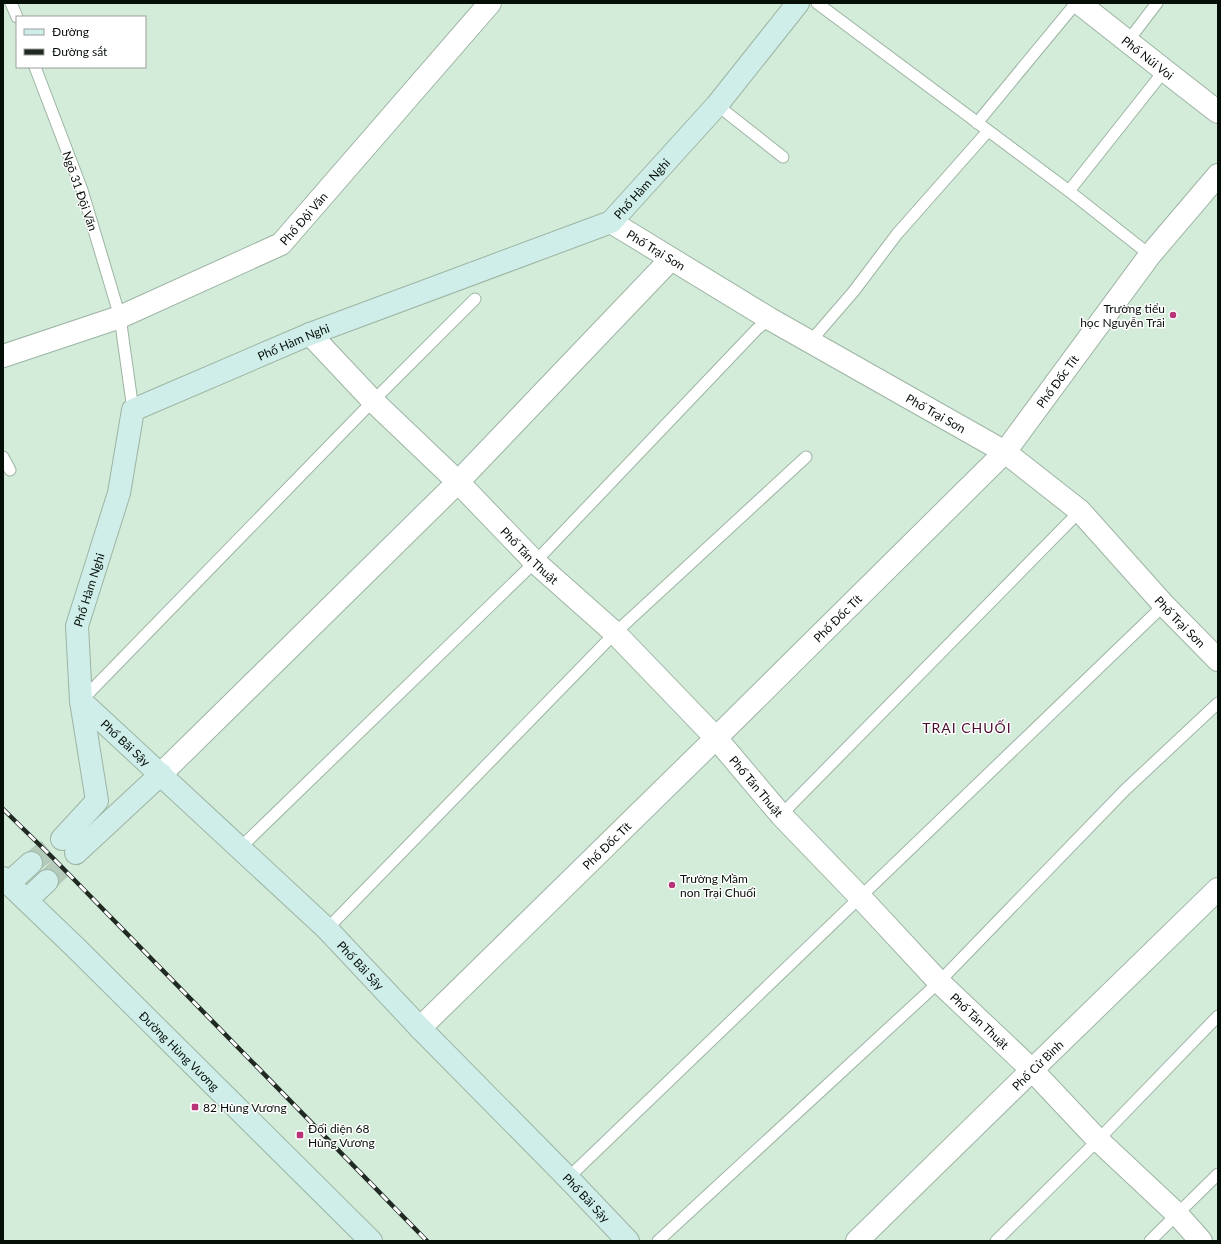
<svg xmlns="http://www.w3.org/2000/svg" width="1221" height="1244" font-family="Lato,sans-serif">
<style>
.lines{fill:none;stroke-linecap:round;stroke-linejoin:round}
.secondary-tunnel{stroke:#b4caba;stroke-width:22;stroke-dasharray:22 11;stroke-linecap:butt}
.lane-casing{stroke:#9db4a3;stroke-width:13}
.street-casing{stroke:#9db4a3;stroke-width:24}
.secondary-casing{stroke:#9db4a3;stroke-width:24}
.lane{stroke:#fff;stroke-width:11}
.street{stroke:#fff;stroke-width:22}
.secondary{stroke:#cfeeea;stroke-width:22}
.rail-casing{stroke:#202a23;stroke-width:4.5}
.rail{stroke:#fff;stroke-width:3;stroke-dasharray:9;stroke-linecap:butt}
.poi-dot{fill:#b83478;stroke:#fff;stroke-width:1.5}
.labels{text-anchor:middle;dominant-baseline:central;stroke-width:3;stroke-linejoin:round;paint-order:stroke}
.street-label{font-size:12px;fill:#060e08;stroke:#fff}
.poi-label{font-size:12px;fill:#060e08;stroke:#fff;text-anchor:start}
.quarter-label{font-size:14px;letter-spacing:1px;fill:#4c0c2e;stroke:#fff}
</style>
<rect width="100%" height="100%" fill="#d3ebd9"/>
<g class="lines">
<g class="secondary-tunnel">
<path d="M31,863L62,839"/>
<path d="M47,881L76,853"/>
</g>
<defs>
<g id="lane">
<path d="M11,3L17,17"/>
<path d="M817,3L1069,191L1150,255"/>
<path d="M1128,41L1157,3"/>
<path d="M35,67L82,190L120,317L133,410"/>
<path d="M717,105L783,157"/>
<path d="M977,123L1076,3"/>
<path d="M1069,191L1164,71"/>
<path d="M810,342L854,291L897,234L988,131"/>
<path d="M3,457L10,470"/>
<path d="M82,700L373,401L475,299"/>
<path d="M781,815L1080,511"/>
<path d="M240,848L535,562L757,329L770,319"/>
<path d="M327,929L615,633L806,457"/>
<path d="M568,1178L1164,605"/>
<path d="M658,1241L939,982L1125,790L1218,703"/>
<path d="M996,1241L1098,1140L1218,1016"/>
<path d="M1150,1241L1218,1174"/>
</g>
<g id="street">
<path id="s1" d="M1079,3C1125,39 1171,76 1218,112"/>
<path id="s2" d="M611,222L770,319L1005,452L1080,511L1164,605L1218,660"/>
<path id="s3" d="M310,334L373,401L458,482L535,562L615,633L716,738L781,815L861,898L939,982L1032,1070L1098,1140L1177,1214L1201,1241"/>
<path id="s4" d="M3,356L120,317L281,244L490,3"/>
<path d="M161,774L458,482L671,259"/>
<path id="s5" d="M420,1028L716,738L1005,452L1150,255L1218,175"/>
<path id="s6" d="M857,1241L1032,1070L1218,889"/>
</g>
<g id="secondary">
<path id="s7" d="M81,701L327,929L420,1028L568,1178L628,1241"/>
<path id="s8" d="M62,839L97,801L81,701L77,626L119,493L133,410L310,334L611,222L717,105L798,3"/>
<path d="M76,853L161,774"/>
<path id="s9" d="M3,878L75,947L371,1241"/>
<path d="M9,883L31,863"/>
<path d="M27,900L47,881"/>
</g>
</defs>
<use href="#lane" class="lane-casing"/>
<use href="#street" class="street-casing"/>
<use href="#secondary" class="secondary-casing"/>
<use href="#lane" class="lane"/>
<use href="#street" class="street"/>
<use href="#secondary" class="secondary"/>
<defs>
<path id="rail" d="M3,809L53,858L427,1241"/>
</defs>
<use href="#rail" class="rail-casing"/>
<use href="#rail" class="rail"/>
</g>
<g class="poi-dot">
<circle cx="1173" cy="315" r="4"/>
<circle cx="672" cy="885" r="4"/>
<rect x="191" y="1103" width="8" height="8" rx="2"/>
<rect x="296" y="1131" width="8" height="8" rx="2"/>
</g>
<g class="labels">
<g class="street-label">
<text stroke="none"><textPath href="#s1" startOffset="88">Phố Núi Voi</textPath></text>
<text stroke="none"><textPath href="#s8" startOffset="1011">Phố Hàm Nghi</textPath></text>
<text transform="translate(80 191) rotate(71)">Ngõ 31 Đội Văn</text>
<text stroke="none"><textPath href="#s4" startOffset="334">Phố Đội Văn</textPath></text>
<text stroke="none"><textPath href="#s2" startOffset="53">Phố Trại Sơn</textPath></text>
<text stroke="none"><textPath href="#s8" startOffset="626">Phố Hàm Nghi</textPath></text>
<text stroke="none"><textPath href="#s5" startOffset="909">Phố Đốc Tít</textPath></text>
<text stroke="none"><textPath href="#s2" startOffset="377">Phố Trại Sơn</textPath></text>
<text stroke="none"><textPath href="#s3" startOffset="312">Phố Tán Thuật</textPath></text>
<text stroke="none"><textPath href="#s8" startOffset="266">Phố Hàm Nghi</textPath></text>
<text stroke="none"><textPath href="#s5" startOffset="585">Phố Đốc Tít</textPath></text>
<text stroke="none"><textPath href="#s2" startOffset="701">Phố Trại Sơn</textPath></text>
<text stroke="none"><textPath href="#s7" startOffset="61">Phố Bãi Sậy</textPath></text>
<text stroke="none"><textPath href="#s3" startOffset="636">Phố Tán Thuật</textPath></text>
<text stroke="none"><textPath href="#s5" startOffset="261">Phố Đốc Tít</textPath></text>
<text stroke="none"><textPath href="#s7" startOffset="385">Phố Bãi Sậy</textPath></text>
<text stroke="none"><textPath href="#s3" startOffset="960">Phố Tán Thuật</textPath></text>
<text stroke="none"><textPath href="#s9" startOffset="247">Đường Hùng Vương</textPath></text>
<text stroke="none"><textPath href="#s6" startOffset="252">Phố Cử Bình</textPath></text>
<text stroke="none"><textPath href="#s7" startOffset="709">Phố Bãi Sậy</textPath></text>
</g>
<g class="poi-label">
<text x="1165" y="308" text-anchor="end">Trường tiểu<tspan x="1165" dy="14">học Nguyễn Trãi</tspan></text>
<text x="680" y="878">Trường Mầm<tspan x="680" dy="14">non Trại Chuối</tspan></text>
<text x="203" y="1107">82 Hùng Vương</text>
<text x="308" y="1128">Đối diện 68<tspan x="308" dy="14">Hùng Vương</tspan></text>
</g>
<g class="quarter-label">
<text x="967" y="727">TRẠI CHUỐI</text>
</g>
</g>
<rect width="1221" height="1244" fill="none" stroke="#060e08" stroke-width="8"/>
<rect x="16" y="16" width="130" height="52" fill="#ffffff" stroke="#9b9f9c"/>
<rect x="24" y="29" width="20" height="6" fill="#cfeeea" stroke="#9b9f9c"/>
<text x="52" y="36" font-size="12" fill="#060e08">Đường</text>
<rect x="24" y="49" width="20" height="6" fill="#202a23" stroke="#9b9f9c"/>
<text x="52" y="56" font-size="12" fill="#060e08">Đường sắt</text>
</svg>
